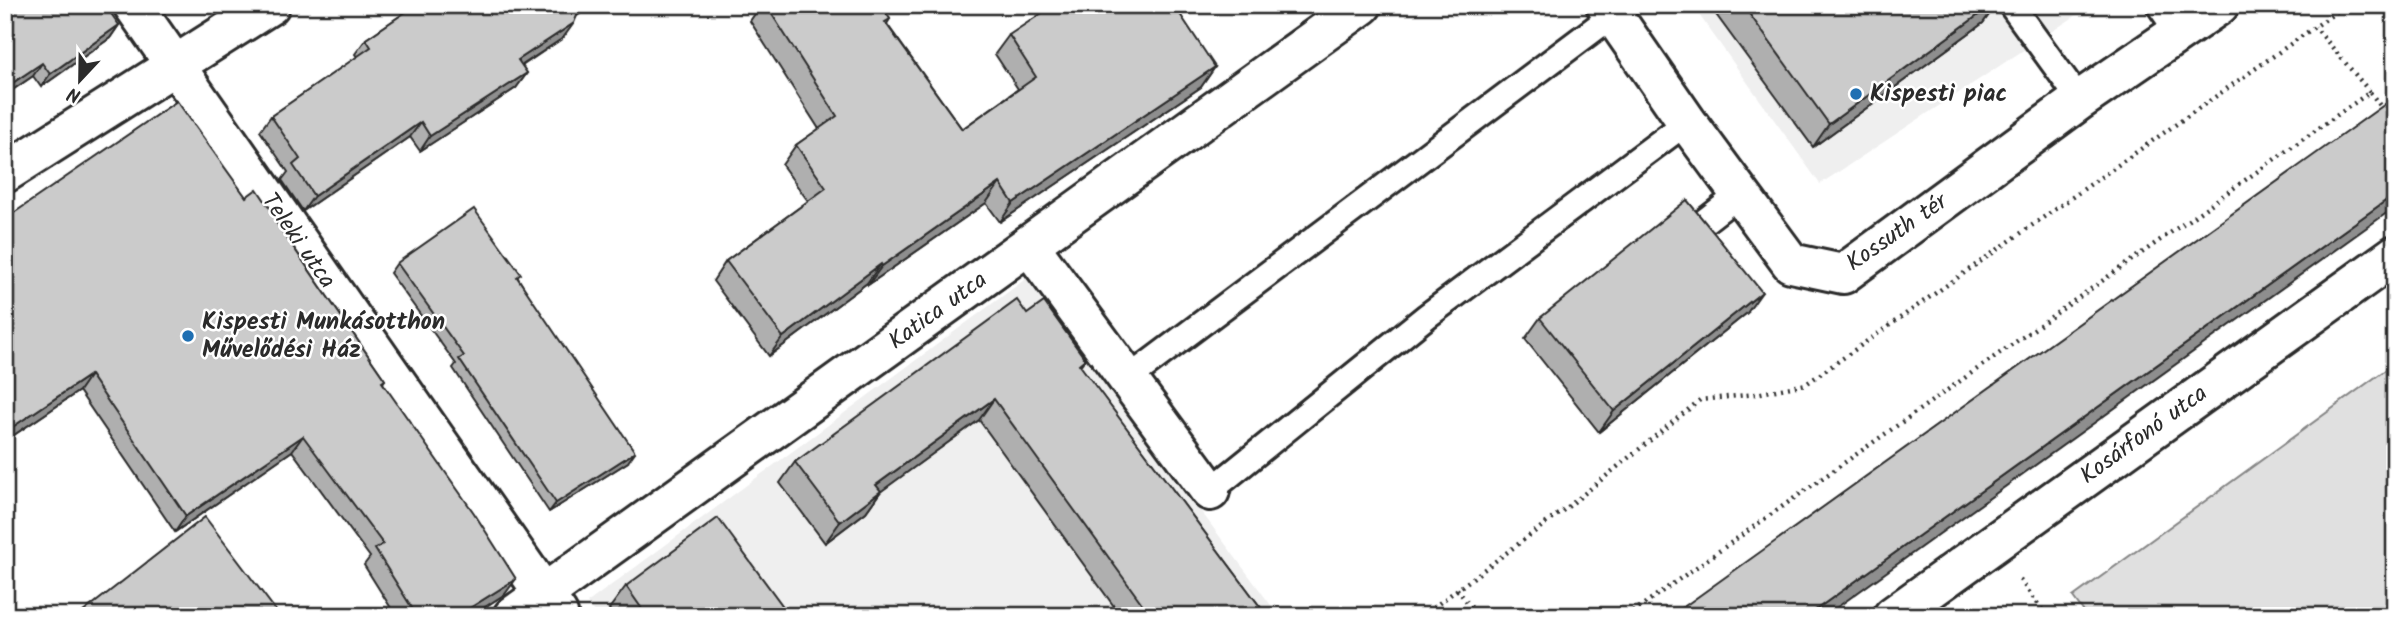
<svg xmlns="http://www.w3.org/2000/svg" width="2400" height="621" font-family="Kalam,sans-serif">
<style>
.built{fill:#efefef}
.green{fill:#e0e0e0;stroke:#868686;stroke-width:2}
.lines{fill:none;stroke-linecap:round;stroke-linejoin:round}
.service-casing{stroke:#2b2b2b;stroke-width:30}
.minor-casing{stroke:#2b2b2b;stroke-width:44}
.secondary-casing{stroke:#2b2b2b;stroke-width:44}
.path{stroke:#2b2b2b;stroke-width:4.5;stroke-dasharray:2 5;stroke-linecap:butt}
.service{stroke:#fff;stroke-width:24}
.minor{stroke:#fff;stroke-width:38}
.secondary{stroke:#fff;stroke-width:38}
.wall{fill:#afafaf;stroke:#2b2b2b;stroke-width:2}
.shaded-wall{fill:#8e8e8e;stroke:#2b2b2b;stroke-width:2}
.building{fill:#cbcbcb;stroke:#2b2b2b;stroke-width:2}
.poi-dot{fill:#1f6fb2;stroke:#fff;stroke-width:2.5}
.labels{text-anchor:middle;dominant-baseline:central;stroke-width:5;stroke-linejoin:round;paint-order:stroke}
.poi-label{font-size:24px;font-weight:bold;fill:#2b2b2b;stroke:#fff;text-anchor:start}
.street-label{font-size:24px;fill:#2b2b2b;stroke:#fff}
</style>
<rect width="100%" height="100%" fill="#fff"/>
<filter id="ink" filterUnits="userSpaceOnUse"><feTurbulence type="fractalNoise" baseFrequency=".0143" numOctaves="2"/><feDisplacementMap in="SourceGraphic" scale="14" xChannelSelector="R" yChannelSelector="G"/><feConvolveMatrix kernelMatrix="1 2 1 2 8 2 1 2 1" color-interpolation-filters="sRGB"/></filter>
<g filter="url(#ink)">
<g class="built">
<path d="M1692,5H2092L1820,184Z"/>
<path d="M1027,278L1279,616H597L587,603Z"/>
</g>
<path class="green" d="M2395,363V616H2087L2073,597Z"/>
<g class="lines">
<defs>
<g id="service">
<path d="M2011,5L2080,100"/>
<path d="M2159,5L2178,32"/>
<path d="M1701,224L1741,193"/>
<path d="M1129,378L1613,15"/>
<path d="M1210,491L1427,316L1687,122"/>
</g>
<g id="minor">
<path d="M133,5L558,614"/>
<path d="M1606,5L1687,122L1791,263L1843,274L2080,100L2219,5"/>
<path d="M1029,245L1210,491"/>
<path d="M513,616L1362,5"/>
<path d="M1893,616L2395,255"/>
</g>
<path id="secondary" d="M5,173L270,5"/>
</defs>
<use href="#service" class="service-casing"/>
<use href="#minor" class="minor-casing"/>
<use href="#secondary" class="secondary-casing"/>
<g class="path">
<path d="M2370,92L2384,111"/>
<path d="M2020,580L2047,616"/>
<path d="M1457,589L1478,616"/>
<path d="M1422,616L1569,506L1700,400L1756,394L1806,384L2346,5"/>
<path d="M1627,616L2370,92L2315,27"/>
</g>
<use href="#service" class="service"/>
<use href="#minor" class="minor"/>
<use href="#secondary" class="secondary"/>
</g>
<g class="wall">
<path d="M5,5L119,25L110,38L41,87L33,76L5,95Z"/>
<path d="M416,5H592L577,16L563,38L522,66L527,73L516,88L420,151L410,137L303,211L282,180L288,172L260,131L271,116L357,57L355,54L366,39Z"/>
<path d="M761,5H881L890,19L887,24L962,129L1018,89L995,54L1009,35L1215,67L1201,87L1000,222L986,203L868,285L867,283L769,356L713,281L726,261L808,201L782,165L796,145L819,129L750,21Z"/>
<path d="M1709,5H1996L1983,23L1813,147Z"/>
<path d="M246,197L278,220L276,222L385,380L383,383L505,594L471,616H396L364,565L370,557L292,451L175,532L79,391L5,441Z"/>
<path d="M397,263L518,278L628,462L549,512L453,368L456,364L390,273Z"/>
<path d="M1747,313L1599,432L1525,339L1540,318Z"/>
<path d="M1027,314L1085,359L1080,366L1267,616H1121L979,420L881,491L866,512L825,543L780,483L795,462Z"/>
<path d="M626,586L790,616H614L609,609Z"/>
</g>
<g class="shaded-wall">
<path d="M581,5H592L571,20Z"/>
<path d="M1992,5H1996L1983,23L1813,147L1829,124Z"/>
<path d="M574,23L563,38L507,75L518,60Z"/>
<path d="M119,25L110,38L41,87L50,74Z"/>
<path d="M42,63L33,76L5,95V88Z"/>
<path d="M1215,67L1201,87L1000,222L1013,203Z"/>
<path d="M527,73L516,88L420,151L430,136Z"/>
<path d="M421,122L410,137L303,211L314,196Z"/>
<path d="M1000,183L986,203L868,285L882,266Z"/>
<path d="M2395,194V207L1825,616H1807Z"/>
<path d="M881,264L867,283L769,356L783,337Z"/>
<path d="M1762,292L1747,313L1599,432L1614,411Z"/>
<path d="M90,375L79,391L5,441V432Z"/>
<path d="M994,399L979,420L861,506L876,485Z"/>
<path d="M303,436L292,451L175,532L186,516Z"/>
<path d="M635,452L628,462L549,512L556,503Z"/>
<path d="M881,491L866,512L825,543L840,522Z"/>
<path d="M516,579L505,594L471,616H457Z"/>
</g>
<g class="building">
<path d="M5,5H105L119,25L50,74L42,63L5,88Z"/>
<path d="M416,5H581L574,23L518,60L527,73L430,136L421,122L314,196L293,165L300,159L271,116L371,47L366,39Z"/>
<path d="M766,5H881L890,19L885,22L962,129L1036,77L1009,35L1054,5H1174L1215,67L1013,203L1000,183L882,266L881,264L783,337L726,261L826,188L796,145L837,116Z"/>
<path d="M1743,5H1992L1829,124Z"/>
<path d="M2395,97V194L1807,616H1671Z"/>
<path d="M177,101L246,197L257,189L278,220L276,222L385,380L382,382L474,513L516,579L457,616H417L375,549L383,544L303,436L186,516L90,375L5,432V219Z"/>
<path d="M1687,200L1762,292L1614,411L1540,318Z"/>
<path d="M474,209L521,274L517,277L635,452L556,503L459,359L464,356L397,263Z"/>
<path d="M1017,300L1027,314L1044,302L1085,359L1079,364L1267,616H1129L1143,605L994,399L876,485L881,491L840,522L795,462Z"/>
<path d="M205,517L280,616H78Z"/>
<path d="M718,518L790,616H647L626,586Z"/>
</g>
</g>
<g class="poi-dot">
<circle cx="1856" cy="94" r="7"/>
<circle cx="188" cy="336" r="7"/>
</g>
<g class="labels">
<g class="poi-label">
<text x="1870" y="94">Kispesti piac</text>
<text x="202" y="322">Kispesti Munkásotthon<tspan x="202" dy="28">Művelődési Ház</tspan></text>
</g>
<g class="street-label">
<text transform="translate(1897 233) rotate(-35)">Kossuth tér</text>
<text transform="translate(298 241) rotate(55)">Teleki utca</text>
<text transform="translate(938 311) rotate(-36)">Katica utca</text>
<text transform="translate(2144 435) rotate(-36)">Kosárfonó utca</text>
</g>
</g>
<rect width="2400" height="621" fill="none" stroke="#fff" stroke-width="28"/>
<rect x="14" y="14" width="2372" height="593" fill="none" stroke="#2b2b2b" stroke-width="2.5" filter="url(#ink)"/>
<g transform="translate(80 80) rotate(202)" stroke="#ffffff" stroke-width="5" paint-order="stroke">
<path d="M0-5L12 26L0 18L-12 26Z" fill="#2b2b2b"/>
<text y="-10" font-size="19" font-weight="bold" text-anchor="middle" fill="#2b2b2b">N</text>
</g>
</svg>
